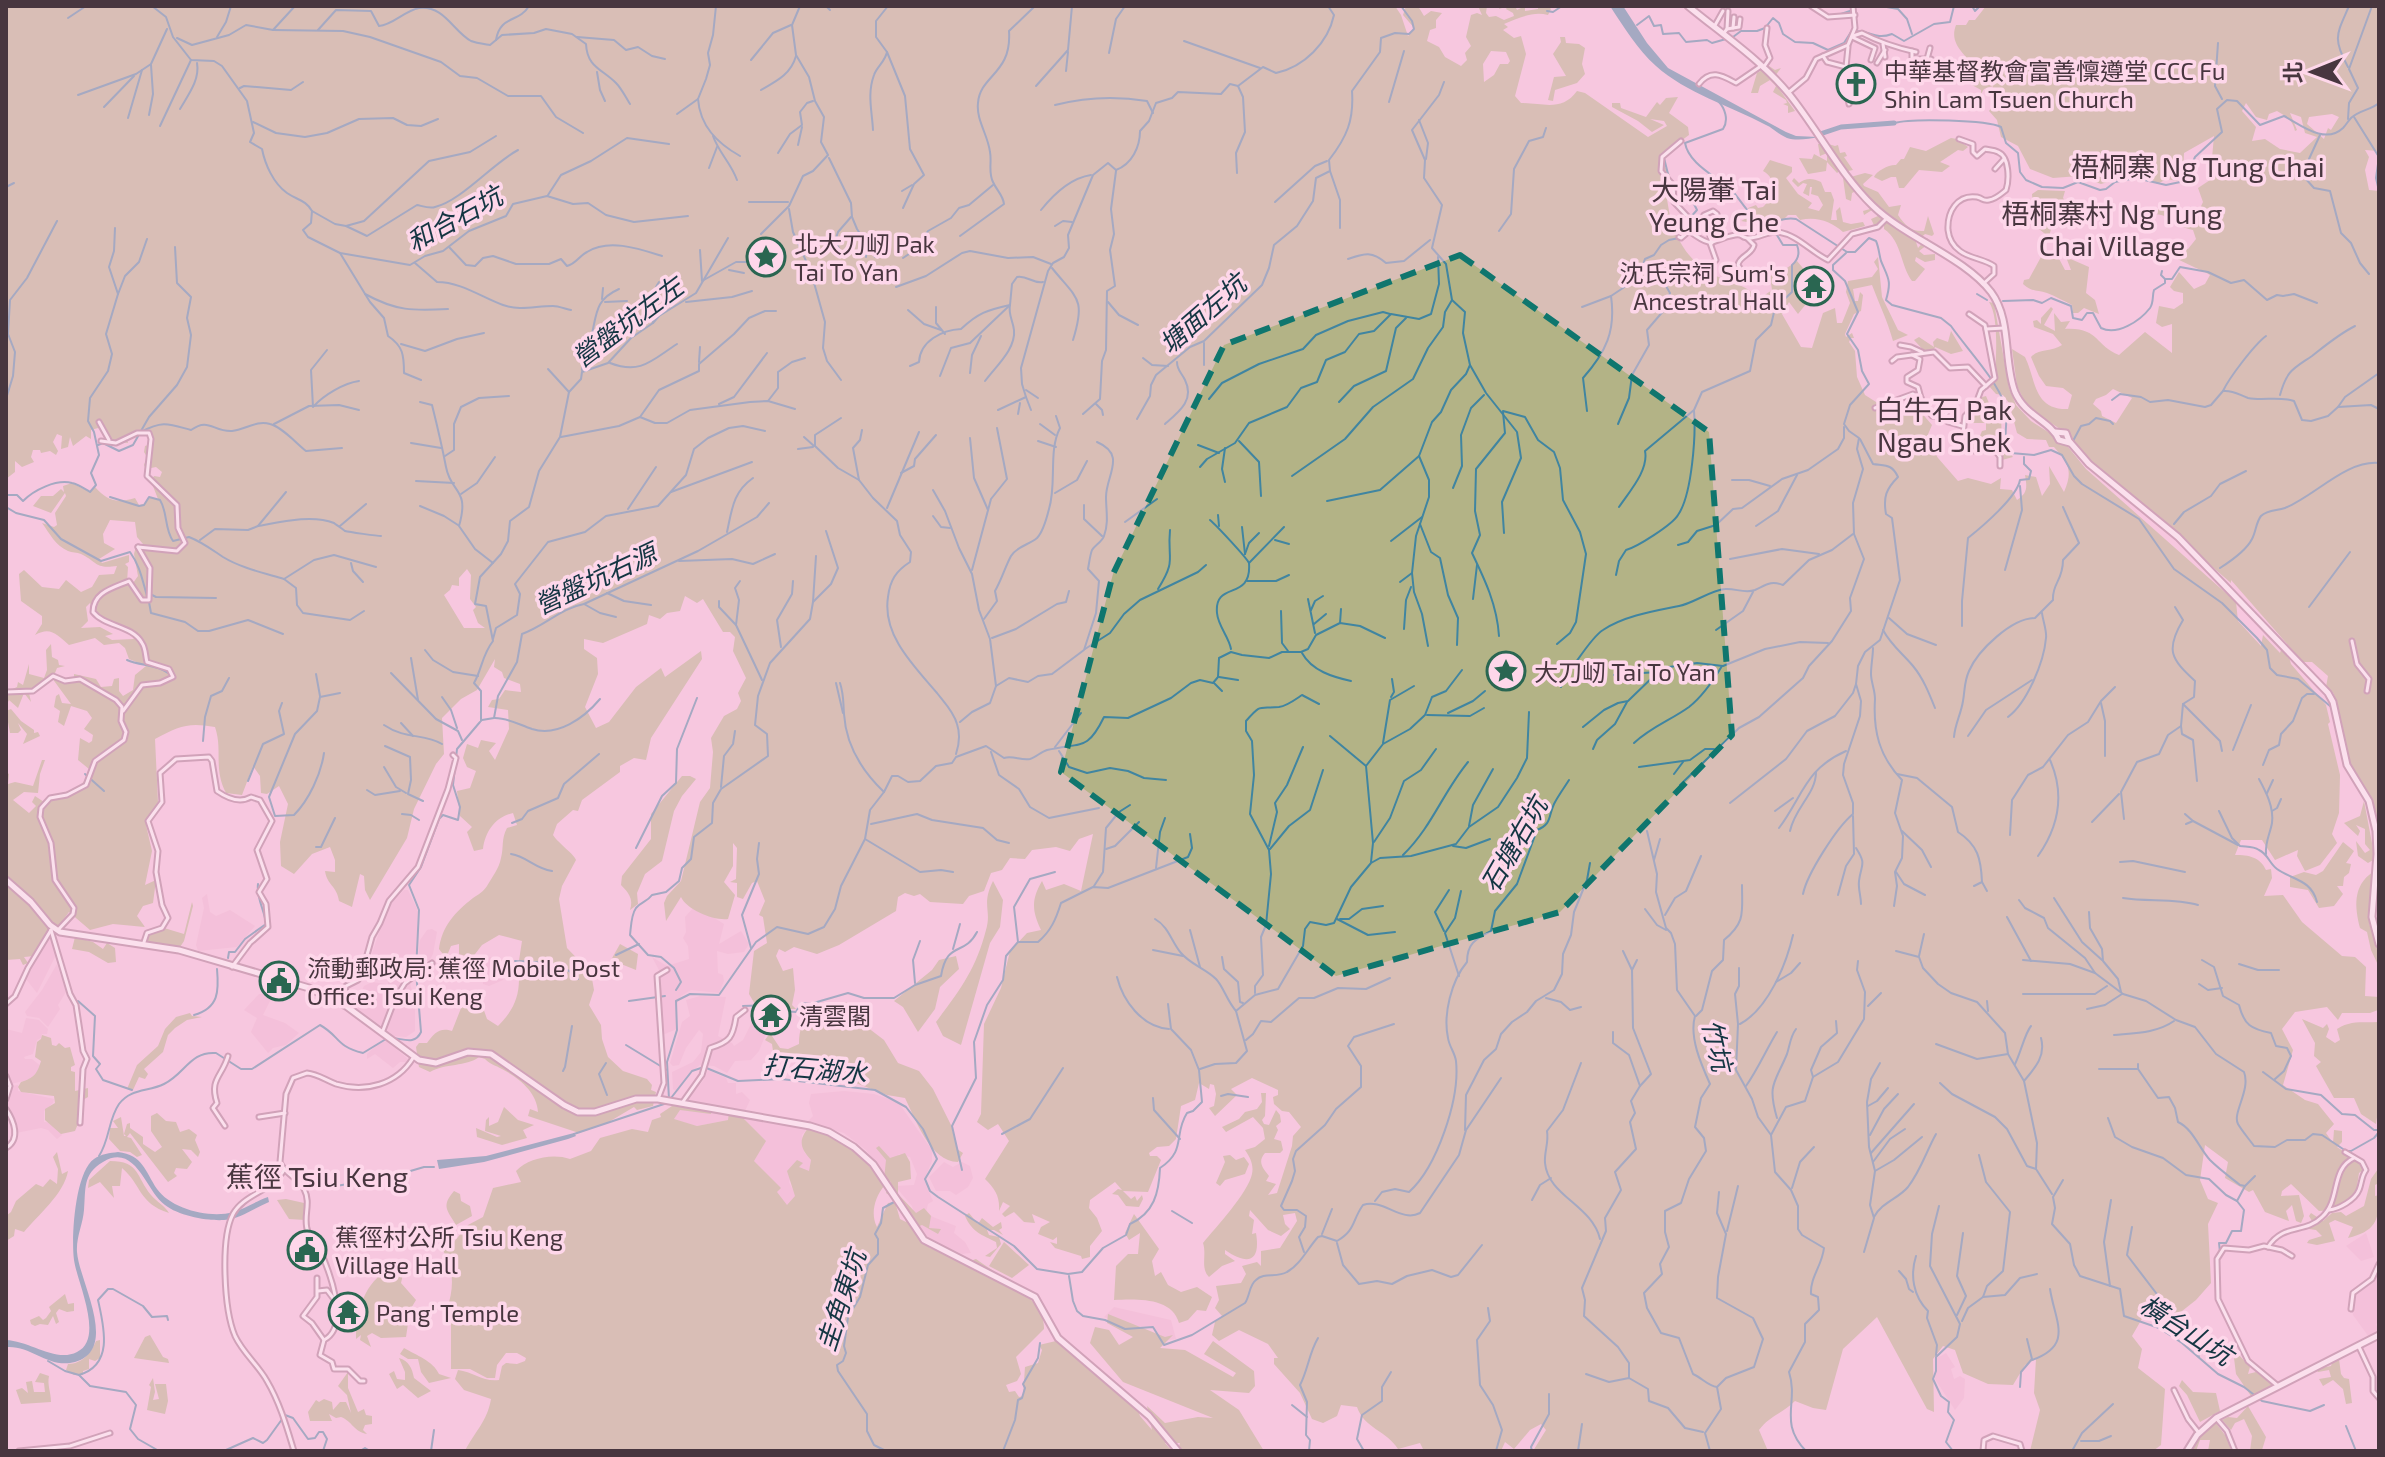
<svg xmlns="http://www.w3.org/2000/svg" width="2385" height="1457" font-family="'Exo 2','Noto Sans TC',sans-serif">
<style>
.built{fill:#efb9d4}
.green{fill:#b3b386;fill-rule:evenodd}
.water{fill:#4085a1}
.lines{fill:none;stroke-linecap:round;stroke-linejoin:round}
.stream{stroke:#4085a1;stroke-width:2}
.river{stroke:#4085a1;stroke-width:5}
.street-casing{stroke:#a2768c;stroke-width:7}
.secondary-casing{stroke:#a2768c;stroke-width:9}
.street{stroke:#fff;stroke-width:3}
.secondary{stroke:#fff;stroke-width:5}
.marked{fill:none;stroke:#0f766e;stroke-width:6;stroke-dasharray:16 10;stroke-linejoin:round}
.labels{text-anchor:middle;dominant-baseline:central;stroke-width:7;stroke-linejoin:round;paint-order:stroke}
.poi-label{font-size:24px;fill:#48363f;stroke:#fed7ea;text-anchor:start}
.water-label{font-size:26px;font-style:italic;fill:#143542;stroke:#fed7ea}
.quarter-label{font-size:28px;fill:#48363f;stroke:#fed7ea}
</style>
<rect width="100%" height="100%" fill="#f7c7df"/>
<g class="built">
<path d="M404,890H408L418,911L415,972L404,980L395,995L389,996L393,997L381,1026L349,1004L354,996L360,994L364,986L372,982L386,984L389,993L388,982L394,965L388,964L366,971L388,906Z"/>
<path d="M207,894L210,912L216,916L230,910L255,926L237,947L198,951L196,945L204,908L202,898Z"/>
<path d="M695,906L724,924L719,944L741,931L749,944L744,952L728,954L717,951L718,973L723,975L724,981L719,993L691,990L681,996L677,1004V1029L660,1036L656,975L660,972L652,957L667,966L689,959L688,946L683,938L686,932L685,917Z"/>
<path d="M432,929L437,932L433,954L427,965H424L419,962L418,957L420,940L427,930Z"/>
<path d="M51,935L56,955L37,993L26,979Z"/>
<path d="M491,957L509,962L503,980L489,986L483,984L482,961Z"/>
<path d="M57,964L66,992L58,1005L60,1009L48,1027L39,1018L27,1016L25,1012L42,990Z"/>
<path d="M410,983L415,1004V1031L406,1037L393,1036L385,1031L395,1002Z"/>
<path d="M260,989L279,993L271,999L263,1015L285,1023L299,1033L286,1045L273,1048L268,1053L251,1032L257,1018L244,1010L259,994H264Z"/>
<path d="M700,996L726,997L718,1036L732,1043L734,1046L743,1040L753,1020L760,1018L767,1022V1031L759,1051L751,1060L735,1061L727,1073L714,1066L700,1065L687,1075L678,1092L673,1089L672,1072L693,1062L701,1052L703,1034L699,1030L686,1048L679,1065L673,1066L670,1063L682,1022L690,1016L686,1000Z"/>
<path d="M26,1018L39,1020L48,1029L47,1034H42L41,1038L37,1040L33,1054L24,1057L25,1059H32L42,1067V1070L31,1079L11,1084L6,1072V1029L22,1033Z"/>
<path d="M387,1041L408,1059L406,1062H400L393,1068L375,1054L367,1059V1054L380,1042Z"/>
<path d="M708,1070L726,1078L728,1083H736V1094L742,1092L750,1100L745,1111L686,1101L703,1081Z"/>
<path d="M18,1085V1091L54,1099L53,1103L44,1111V1122L54,1123L62,1135L57,1139L48,1130L41,1128L16,1133L6,1100L11,1086Z"/>
<path d="M844,1091L874,1094L898,1102L932,1150V1161L924,1180L933,1201L928,1204L926,1212L933,1217L956,1226L954,1233L965,1242L971,1253L962,1254L931,1240L918,1229L912,1206L895,1186L914,1185L917,1174L910,1157L899,1154L888,1180L866,1150L844,1133L807,1122L813,1116L809,1103L811,1094Z"/>
<path d="M677,1105L729,1114L728,1120L697,1126L674,1120Z"/>
<path d="M744,1117L807,1129L802,1135L804,1152L811,1160L809,1172L798,1167L797,1160L789,1182L796,1196L786,1207L777,1197V1192L780,1188L754,1161Z"/>
<path d="M944,1162L953,1167L962,1162L970,1166L973,1178L968,1187L956,1195L950,1191H936L929,1177Z"/>
<path d="M2366,1233L2374,1257L2361,1261L2346,1246Z"/>
<path d="M2379,1266V1321L2376,1324L2379,1332L2369,1337L2353,1315L2352,1297L2372,1280Z"/>
<path d="M1114,1307L1171,1320L1176,1339L1162,1341L1154,1326L1130,1327L1104,1317Z"/>
<path d="M1946,1353L1955,1367L1951,1369L1954,1379L1960,1376L1965,1379L1964,1398L1955,1410L1935,1379L1937,1358Z"/>
</g>
<g class="green">
<path d="M6,6H1395L1401,15L1408,36L1415,29L1403,15L1406,6H1418L1424,16L1431,11L1442,13L1436,20V28L1430,30L1427,41L1439,47L1445,57L1461,66L1467,60L1465,53L1471,46L1466,37L1471,15L1477,13L1482,15L1478,6H1487L1486,13L1489,17L1496,16L1504,20L1514,16L1513,13L1506,9L1508,6L1499,9L1500,6H1515L1517,10L1525,6V11L1538,9V6H1548L1551,9L1548,15C1533,11 1518,18 1504,24L1508,27L1503,30L1514,38L1521,36L1526,54L1515,96L1521,103C1543,103 1562,112 1577,91L1585,93L1648,137L1667,126L1664,121L1650,119L1664,125L1652,132L1638,121L1612,107V103H1620L1621,108L1646,117L1657,102L1660,105L1666,98L1678,97L1669,113L1688,127L1689,135L1659,157L1670,175C1663,187 1667,197 1669,211C1675,241 1692,267 1721,278C1739,285 1745,285 1759,299L1772,290L1770,276L1784,270L1797,261L1807,273L1806,285L1810,299L1798,314L1789,302L1782,314L1801,347L1812,348L1823,313L1835,308L1837,323H1842L1850,303L1846,292L1848,281L1872,277L1878,269L1874,262L1878,257L1882,297L1898,330L1908,335L1893,341C1887,320 1880,306 1872,285L1853,289L1855,301H1858L1860,292L1863,295L1861,311L1854,314L1845,334L1846,337L1852,333L1854,338H1851L1849,342L1855,351L1857,377L1865,395L1895,414L1914,404L1932,425L1926,439L1938,458L1958,481L1968,478L1991,484L2001,478L2000,489L2012,490L2017,500C2028,493 2027,487 2025,475L2036,477L2042,496L2050,484L2049,466L2064,492C2073,471 2069,464 2054,447H2049L2046,440L2027,439L2017,433L2009,403L2003,395L1996,394L1988,385L1994,381L1995,376C1996,358 1999,316 1989,302L1994,303L2009,388L2016,405L2031,421L2064,442L2086,469L2236,602L2238,621L2261,646L2263,635L2280,653L2281,650L2289,657L2291,664L2326,705L2330,722L2328,724L2340,775L2339,813L2332,834L2337,843L2320,865L2305,871L2297,856L2298,850L2275,860L2262,840H2241L2235,855C2249,855 2260,857 2266,870L2271,869L2272,878L2264,896L2283,895L2302,922L2342,956L2355,957L2366,967L2365,996L2379,997L2378,1010L2370,1013H2342L2338,1020L2327,1007L2295,1012L2282,1029L2293,1050L2283,1085L2305,1100L2318,1104L2334,1124L2326,1133L2333,1143L2334,1130L2342,1131V1142L2337,1147L2362,1164L2363,1170L2359,1173L2356,1193L2334,1210L2319,1211L2291,1184L2282,1191L2281,1196L2299,1195L2304,1216L2301,1223L2296,1221L2292,1205L2286,1211L2289,1221L2265,1212L2253,1190L2249,1192L2225,1178L2228,1162L2205,1145L2200,1180L2208,1199L2218,1203L2208,1224L2211,1283L2196,1300L2177,1315L2154,1298L2132,1336L2142,1349L2138,1368L2165,1389L2161,1445L2153,1451H2030L2040,1410L2034,1393L2036,1359L2025,1365L2013,1385L1988,1384L1963,1373L1955,1350L1943,1346L1933,1359L1934,1412L1927,1409L1877,1317L1843,1349L1826,1410L1813,1408L1795,1401C1783,1413 1769,1416 1759,1430L1768,1451H1533L1546,1430L1541,1424L1530,1430L1514,1449L1505,1442L1501,1451H1424L1420,1443L1398,1449C1387,1431 1364,1428 1357,1407L1341,1405L1337,1416L1323,1423L1312,1419L1300,1393L1274,1364V1358H1278L1268,1344L1239,1330L1219,1341L1212,1335L1215,1322L1222,1316L1215,1308L1219,1300L1216,1286L1241,1283L1246,1274L1242,1266L1257,1262L1261,1266V1251L1280,1248L1297,1221L1295,1213L1283,1215L1285,1224L1290,1229L1281,1236L1268,1230L1250,1210L1249,1216L1254,1220L1252,1234L1256,1233C1261,1263 1247,1265 1225,1250V1254L1235,1261L1222,1266L1209,1277C1200,1268 1207,1255 1203,1243C1216,1227 1248,1193 1252,1174C1254,1165 1250,1157 1245,1150L1255,1147L1265,1139L1263,1128L1253,1117L1226,1132L1222,1127L1239,1119L1245,1112L1257,1109L1262,1102L1261,1093H1266L1265,1116L1262,1120L1264,1124L1269,1125L1276,1110L1280,1115L1281,1122L1276,1126L1278,1130L1274,1139L1281,1141L1283,1150L1280,1153H1265C1257,1162 1263,1168 1269,1176L1266,1181L1276,1184L1268,1195L1277,1193L1292,1146L1293,1136L1301,1127L1289,1112L1282,1111L1274,1104L1273,1097L1278,1095V1090L1252,1078L1231,1089L1237,1095L1215,1116L1209,1108L1214,1106L1216,1094L1214,1085L1210,1084L1209,1089L1199,1083L1195,1100L1181,1106L1176,1139L1169,1146L1157,1147L1149,1153L1150,1156H1157L1161,1160L1148,1192L1123,1191L1131,1199L1135,1196L1137,1201L1142,1195L1143,1199L1139,1207L1126,1206L1118,1195L1112,1194L1118,1189L1122,1190L1115,1182L1090,1200L1089,1208L1097,1218L1102,1231L1090,1246V1257L1082,1259L1081,1256L1055,1248L1050,1242L1057,1244V1237L1053,1240L1038,1234L1041,1227L1050,1222L1032,1214L1035,1223L1024,1222L1014,1212L1005,1217L1002,1214L1010,1206L1003,1202L999,1211C1000,1196 995,1189 985,1179L1009,1141L998,1124L988,1130L977,1122L981,1114L984,1024L1001,988L1010,951L1027,933L1041,930C1032,911 1031,900 1042,881L1046,890L1064,884L1081,891L1093,834L1079,839L1070,851L1056,847L1032,850L1025,859L1010,858L1002,870L991,873L984,891L969,896L963,904L930,902L920,894L914,896L905,893L898,897L896,911L839,945L817,954L794,947L785,952L779,949L776,956L783,971L793,968L795,990L792,1005L796,1009H786L779,1014L759,1011L749,994L754,951L767,943L763,917L759,915L765,901L757,881L752,883L743,899L737,897V883L730,882L736,879L737,848L733,843V866L724,882L735,895L728,919C714,921 687,910 681,897L666,921L664,903L667,896L681,881L700,802L710,788L713,752L711,738L724,716L737,709L741,701L738,693L746,678L733,651L735,637L730,632H723L703,599L697,603L685,596L680,611L667,613L660,619L649,615L647,624L603,643L584,639V649L597,658L598,674L585,707L596,728L609,722L636,687L661,668L665,677L701,651L702,659L651,738L646,760L634,758L620,766V772L582,800L578,811L573,810L557,824L553,835C559,844 574,854 576,860L562,886L559,899L567,948L591,973L594,990L589,1005L601,1025L602,1039L608,1057L623,1071L647,1079L652,1085L651,1090L656,1092L653,1106L637,1110L634,1107L607,1123L579,1133L528,1116L530,1109L538,1112C537,1092 519,1078 502,1069C495,1065 491,1065 485,1059L479,1057C466,1067 445,1063 430,1072L419,1067L416,1047L419,1043H427C434,1034 439,1027 452,1031L467,993L481,1002L487,1019L498,1026C512,1012 519,999 519,979L510,975L518,967L522,941L499,935L482,945L472,958L459,954V944L451,946L446,958L439,949C442,926 455,912 473,898C478,895 484,891 487,886C492,877 499,869 501,858C504,847 501,839 507,828L517,825L513,813C495,817 485,832 483,849L474,851L467,832L472,827L460,816L457,791L470,788L476,771L467,767L463,758L467,744L478,748L481,740L496,743L489,751L495,760L509,729L508,710L488,707L492,700L499,699L505,690L521,692L520,684L504,678L502,672L494,667L495,659L477,690L461,699L442,718L444,754L436,764L414,809L407,838L370,900L365,890L364,876L360,874L352,907L339,901C337,886 327,885 325,871L335,872V860L330,847L312,854L294,874L281,866L280,842L288,804L279,786L267,794L261,793L260,776L253,766L242,795L226,793C213,768 223,750 215,727C188,722 179,726 155,739L158,802L146,825L152,851L145,885L156,880L153,903L143,906L137,916L145,927L113,924L90,930L69,912L58,927L51,923L48,933L50,936L34,956L24,957L28,963L23,965L20,959L6,960V772L9,774L8,784L15,782L33,786L42,760H45L40,774L38,793L24,792L13,800L29,813L36,806L32,802L35,796L44,802C58,788 85,796 89,769L78,760L80,738L89,743L92,741L93,735L84,729L92,718L87,711L71,706L64,726L58,722L60,711L54,707L56,696L59,694L62,703L71,704L52,678L29,693L31,702L24,693L18,708L9,700L6,706V692L17,687L18,682L23,685L29,664V674L44,678L47,670L46,650L51,644L52,657L58,660L59,665L65,666L57,668L53,678H74V674L96,679L101,687L112,686L114,679L119,678V691L123,696L133,690L135,675L146,666L129,659L125,648L119,643L104,645L95,638L69,645C57,635 51,626 35,635L42,624V616L21,601L19,574L24,570L42,587L59,589L66,580L81,592L92,587L99,575L114,574L117,566C94,569 98,562 81,554C77,552 72,553 68,551C55,545 50,534 42,523L54,527L57,525L55,513L66,496L65,493L51,513L33,506L41,496H53L61,489L64,492L63,486L72,483L90,492L95,487C107,500 115,504 135,498L139,505L145,504L149,497L158,499L151,481L154,476L160,477L162,472L156,467L146,469L144,465L147,457L144,452L145,446L154,443L147,435H135L127,439L128,443L108,440L104,431L98,428L91,430V439L86,436L73,446L70,437L68,447L61,449L62,436L57,434L53,442L58,451L56,455L50,451L41,453L40,450H33L31,457L34,462L22,467L15,461V472L6,479ZM1491,51L1506,52L1510,61L1508,64H1500L1494,75L1484,82L1483,64ZM110,520L135,522L137,537L143,544L136,546L134,554L138,576L133,583L127,582L128,567L125,564L129,562V555L102,563L99,559L115,549L104,543L103,534ZM467,569L471,575L470,599L476,607L473,610L478,623L485,628H464L444,595L450,590L452,585L459,586V578ZM90,603C96,632 122,618 134,639L112,640L105,636L113,634L100,627L81,628L88,621L86,607Z"/>
<path d="M1986,6H2379V151L2365,150L2369,157L2365,170L2369,190L2379,191V833L2375,811L2344,757V733L2333,712C2335,701 2338,693 2326,687L2328,676L2312,662H2303L2231,580V583L2091,462L2069,435L2036,413L2024,400L2017,386L2012,349L2025,357C2036,379 2033,410 2068,409L2072,395L2063,388L2046,386L2039,376L2031,357C2039,348 2052,352 2062,345L2053,334L2034,327L2033,321L2037,320L2041,324V318L2051,307L2053,309L2044,325L2055,331L2054,313L2061,322L2070,321L2065,329C2099,327 2095,346 2119,355L2145,332L2172,353V324L2162,327L2156,323L2159,306L2174,309L2183,303V293L2174,291L2170,287L2179,272L2194,289L2205,284L2210,275C2195,266 2175,261 2163,248L2170,242L2176,247L2188,249L2196,239L2193,230C2176,227 2174,215 2153,214L2164,203L2170,204L2168,212L2174,214L2176,210L2183,217H2196L2203,202L2198,188L2210,180L2214,136L2184,153L2183,175L2177,181L2167,179L2157,184L2148,176L2142,177L2146,169L2141,167L2136,174L2101,184L2079,176L2053,178L2030,169L2018,146L2001,137L1997,120L1989,111L1997,100L1991,94L1993,86L1984,89L1981,94V90L1972,85L1976,72C1968,54 1948,46 1956,25H1966L1969,20H1975ZM2246,103L2256,117L2267,120L2269,114L2277,111C2287,117 2292,119 2295,131L2297,130L2290,113L2301,117L2305,133L2317,137L2300,153L2280,149L2265,139L2252,141L2256,127L2242,111ZM2332,114L2339,117L2331,130L2328,128L2324,139L2307,124L2309,117ZM2113,389L2132,398L2116,423L2102,416L2101,411L2093,404L2096,399L2106,395Z"/>
<path d="M1560,37H1565L1566,43L1579,44L1585,48L1582,64L1585,74L1577,83L1555,90L1553,101L1548,100L1554,77L1566,76L1553,54L1561,42Z"/>
<path d="M1769,66L1775,70L1781,68L1775,76L1784,82V86L1779,89L1795,111L1788,113V106L1783,104L1787,103L1786,100L1773,92L1776,86L1770,80L1760,86L1758,93H1751L1757,73Z"/>
<path d="M1951,138L1957,139L1968,147L1963,151L1958,150L1940,162L1950,166L1942,172L1919,170L1904,188H1899L1896,177H1891L1882,181L1874,177C1876,171 1890,164 1896,165L1901,159H1904L1910,147L1926,151Z"/>
<path d="M1825,143L1835,146L1838,145L1840,153L1845,152L1847,156L1844,157L1853,170L1848,171L1844,167L1837,173L1827,162L1826,171L1808,174L1799,158L1812,159L1814,154L1827,161V153L1820,156L1818,144Z"/>
<path d="M1770,160L1792,167V172L1786,178L1798,194L1812,203L1808,208L1819,211L1823,205L1818,196L1811,194L1812,187H1810L1809,196L1803,193L1807,184L1803,183L1798,187L1792,181L1794,178L1799,183C1806,178 1812,178 1821,182L1825,192H1831L1834,200L1831,220H1837L1836,211L1840,207L1843,222L1851,224L1863,222L1865,226L1843,232C1831,221 1816,216 1800,220L1796,215H1788L1782,221L1771,222L1766,230L1759,224L1741,221L1749,217L1748,208L1756,205L1758,208L1763,207C1773,197 1779,180 1763,171Z"/>
<path d="M1842,171L1847,178L1865,173L1873,175L1863,184L1864,186L1878,192L1889,207L1901,205L1898,215C1905,225 1911,232 1924,231L1928,216L1934,234L1932,236L1925,234L1916,242L1918,248L1927,238L1931,242L1919,251L1924,255L1935,254V260L1925,262L1916,257L1915,261L1925,269L1915,281H1912C1900,265 1902,241 1884,229V223L1874,225L1871,219L1878,216L1872,210L1864,215L1863,211L1870,209L1856,191L1852,193L1851,201L1846,199Z"/>
<path d="M2038,190L2065,191L2063,198L2072,209V213L2051,220L2048,225L2051,229L2049,237L2034,225L2032,194Z"/>
<path d="M2056,253L2065,270H2071L2066,257L2089,267L2086,293L2095,300L2099,314L2084,308L2078,313H2073L2072,305C2064,301 2055,296 2047,293C2037,290 2032,292 2023,284L2024,280L2029,279L2041,257Z"/>
<path d="M1951,331L1963,351L1951,354L1935,347L1932,354H1927L1914,340L1919,337L1934,347L1933,342L1937,338L1948,342Z"/>
<path d="M1986,396L1994,415H2001L2002,445L2013,457L2002,460L1997,449L1970,448L1966,443V433L1981,442L1979,438L1982,431L1986,430V423H1972L1970,415L1979,398Z"/>
<path d="M11,709L21,721L34,730V733L38,732L40,736L23,744L27,734L18,723L21,730L18,733H10L6,711Z"/>
<path d="M682,776H690L696,779L682,796L674,811L662,861L645,874L637,893L638,904L630,910C634,899 628,892 621,885L622,876L651,839V814Z"/>
<path d="M2364,801L2375,859L2368,863L2358,856L2356,841L2365,853L2370,850L2365,844V829L2356,825L2360,831L2358,836L2344,823L2360,816Z"/>
<path d="M2343,842L2354,851L2346,863L2351,864L2349,873L2344,877L2343,886H2337L2343,894L2334,906L2319,908L2308,890L2290,887V877L2304,872L2316,875L2323,871Z"/>
<path d="M2373,872L2369,923L2378,952L2379,950V967L2371,950L2367,932L2360,928C2355,908 2352,886 2373,872Z"/>
<path d="M993,881L1003,900L1000,927L990,943L961,1045L943,1036L936,1022C960,990 976,969 986,930C992,910 981,905 993,881Z"/>
<path d="M192,902L193,906L184,941L180,947L144,943L148,935L164,928L184,934Z"/>
<path d="M75,937L93,942L103,949L107,943L115,948L116,962L108,963L89,952L72,949Z"/>
<path d="M620,944L638,954L636,970L611,960Z"/>
<path d="M956,956L959,969L940,987L935,1009L918,1032L903,1007L894,1001L932,970L939,960Z"/>
<path d="M845,1002L855,1006L863,1024L884,1040L898,1063L919,1071L933,1089L951,1125L957,1149L963,1153L958,1162C930,1162 915,1118 905,1098L887,1095L840,1077L835,1079L831,1073L822,1070L818,1073L812,1058L773,1051L772,1044L765,1040L770,1033L780,1048L788,1049L799,1044C799,1011 818,1012 845,1002Z"/>
<path d="M190,1013L192,1016L202,1017L187,1020L175,1028L168,1035L163,1052L144,1069L148,1074L145,1079L139,1077L133,1090L127,1089L137,1065L158,1046L165,1029L176,1017Z"/>
<path d="M2302,1019L2323,1028L2327,1024L2329,1029L2326,1037L2335,1043L2340,1040L2337,1029C2351,1020 2362,1023 2378,1022L2379,1103L2376,1124L2361,1114L2354,1098H2334L2316,1066L2321,1062L2314,1056L2315,1043Z"/>
<path d="M42,1035L51,1038L52,1045L56,1046L59,1043L65,1048L70,1047L75,1065L71,1067V1071L75,1072V1091L88,1088V1097L81,1101L80,1119L75,1131L61,1134L45,1120V1109L55,1103L54,1096L21,1092L18,1087L21,1082C34,1078 37,1074 41,1061L35,1057L37,1042L41,1039Z"/>
<path d="M675,1104L711,1110V1114L680,1110L674,1119L697,1126L728,1120L729,1112L744,1114V1119L766,1141L754,1161L781,1188L777,1192L787,1205L795,1196L787,1171L797,1160L803,1163L799,1167L809,1171L811,1160C800,1148 798,1140 809,1127C850,1144 858,1149 884,1186C875,1197 870,1214 877,1227L888,1203L895,1202L900,1219L906,1222L902,1203L886,1193L891,1182L884,1179L886,1160L876,1148L879,1146L890,1158L905,1153L910,1162L911,1179L898,1182V1194L916,1213L924,1208L931,1216L929,1228L941,1229L938,1234L922,1225L912,1229L921,1241L930,1248L965,1263L976,1259C998,1276 1045,1297 1044,1329L1016,1357L1021,1374L1017,1381L1006,1385L1009,1392L1015,1391L1019,1397L1023,1396L1025,1367L1038,1363L1042,1350L1039,1345L1056,1341L1137,1407L1140,1416L1152,1430L1147,1406L1165,1423L1198,1417L1213,1418L1123,1382L1090,1343L1095,1327L1109,1330L1119,1345L1133,1337L1107,1323L1108,1314L1165,1337L1173,1335L1160,1348L1185,1350L1233,1377L1236,1373L1204,1354L1213,1341L1254,1371L1255,1386L1249,1393L1210,1390L1239,1410L1264,1451H1178L1180,1443H1165L1172,1451H465C475,1431 487,1422 491,1399L464,1390L455,1379L458,1370C473,1372 483,1382 499,1380L502,1366L506,1363L517,1364L525,1361L526,1358L517,1353H506L497,1365L495,1378H487L470,1369H451V1319L447,1309C455,1286 454,1264 439,1245L441,1235L453,1243L468,1225L483,1217L493,1188L521,1182L516,1171C528,1158 553,1153 570,1159L591,1151L600,1138L632,1129L648,1132L652,1120L661,1117L660,1114Z"/>
<path d="M504,1107L518,1120L534,1125L523,1130L527,1138L502,1145L477,1137L476,1128L497,1137L501,1136L485,1131L486,1120L489,1117V1126L498,1122Z"/>
<path d="M157,1113L166,1121L176,1122L180,1132L189,1129L197,1135L195,1140L200,1152L198,1157L191,1150L182,1149L192,1162L187,1169L176,1168L174,1173L177,1176L168,1182L130,1133L127,1137L131,1138L142,1155L137,1157L130,1152L120,1151L109,1139L110,1128H118L113,1121L121,1117L124,1136H126L124,1134L127,1124L130,1123V1128L143,1137V1144L155,1152L162,1147L151,1131V1116Z"/>
<path d="M57,1152L62,1174L68,1171C64,1194 38,1215 24,1232L15,1229L14,1236L6,1241V1216L11,1212L16,1201L36,1184L43,1187L50,1179L57,1184L58,1169L53,1157Z"/>
<path d="M1230,1155L1236,1160L1244,1157L1249,1164L1245,1174L1225,1180L1220,1186L1216,1183L1225,1162L1223,1156Z"/>
<path d="M110,1161C140,1161 136,1177 151,1195C157,1202 165,1206 169,1213C138,1203 142,1185 122,1168L120,1186H112L114,1198L100,1182L88,1188L89,1180Z"/>
<path d="M2378,1169L2379,1183L2375,1185V1196L2379,1195C2379,1222 2375,1231 2348,1238L2353,1227L2335,1220L2329,1223L2335,1241L2317,1245L2307,1243L2309,1240L2322,1236L2316,1230L2309,1229L2312,1221L2309,1216L2311,1213L2323,1221L2332,1213L2341,1212L2346,1216L2364,1206L2371,1179Z"/>
<path d="M454,1191L460,1194L461,1201L470,1206L472,1216L456,1225C447,1210 441,1206 454,1191Z"/>
<path d="M286,1199L304,1203L305,1220L289,1219L277,1200Z"/>
<path d="M969,1213L978,1224L982,1218L993,1227L1001,1222L1002,1228L999,1230L1003,1235L994,1230H987L989,1235L999,1237L1001,1244L990,1257L985,1256L997,1248L996,1242C982,1235 972,1232 965,1216Z"/>
<path d="M1134,1214L1159,1249L1152,1261L1155,1276L1161,1272L1168,1285L1181,1292L1197,1287L1212,1297L1206,1311L1197,1310L1188,1320L1179,1323C1172,1297 1136,1299 1114,1300L1116,1266L1128,1254H1138L1140,1233L1129,1240L1125,1233Z"/>
<path d="M1004,1242L1029,1265L1012,1278L989,1266Z"/>
<path d="M397,1268L403,1274L401,1283L416,1300L410,1310L406,1337L381,1338L372,1333L367,1336L371,1347L360,1340L361,1335L356,1339C356,1311 366,1274 397,1268Z"/>
<path d="M65,1294L68,1304L74,1303V1311L67,1312L59,1309L56,1313L59,1322L56,1324L53,1316L48,1325L40,1324L35,1326L31,1324L30,1320L39,1316L43,1320L46,1318L51,1311L49,1307Z"/>
<path d="M150,1335L163,1357L168,1359L169,1363L134,1358L145,1337Z"/>
<path d="M100,1340V1358L95,1361L89,1359V1369L83,1371V1375H74L66,1370L68,1364C82,1364 91,1353 96,1341Z"/>
<path d="M404,1348C416,1355 433,1361 439,1374L451,1378L429,1383L421,1372L418,1359H408L400,1354Z"/>
<path d="M2239,1355L2250,1367L2248,1374L2256,1372L2272,1385L2251,1396L2236,1374L2234,1358Z"/>
<path d="M399,1358C409,1361 412,1368 414,1378L431,1391L418,1398L403,1385L397,1389L389,1374L394,1371L397,1379L405,1380V1372Z"/>
<path d="M2339,1359L2341,1374L2344,1378L2349,1379L2352,1403L2346,1404L2343,1389L2333,1380L2323,1386L2319,1379L2331,1377L2329,1370L2318,1372L2316,1369L2331,1366L2332,1363Z"/>
<path d="M348,1372V1388L358,1412L364,1409L366,1415L372,1416V1424L365,1425L363,1430L367,1434C354,1432 352,1421 341,1417L336,1418L329,1414L332,1421H310L308,1412L316,1400L319,1402L324,1399L332,1402L333,1410L340,1402H346L351,1413L347,1395L338,1386Z"/>
<path d="M40,1373L49,1376C47,1385 51,1392 51,1402L21,1404L16,1390L22,1388L28,1393L26,1382L32,1381L34,1392H45L44,1383L35,1382Z"/>
<path d="M153,1378L155,1392L153,1400L159,1399L155,1384H166L168,1401L165,1414L147,1410L151,1387L149,1385Z"/>
<path d="M2182,1380L2193,1392L2216,1393L2220,1411L2200,1422L2187,1395L2179,1386Z"/>
<path d="M2248,1406L2266,1437L2262,1450L2250,1451L2252,1436L2244,1419L2235,1423L2231,1430L2222,1420L2228,1417L2237,1418Z"/>
<path d="M2216,1423L2228,1439L2231,1451L2218,1449L2217,1451H2208L2210,1440H2200L2196,1451H2189L2201,1433Z"/>
</g>
<g class="water">
<path d="M1610,6H1623L1647,43L1668,68L1786,132L1796,136L1818,137C1809,139 1796,141 1787,138C1779,135 1773,128 1766,125C1730,106 1686,93 1656,66C1638,50 1623,26 1610,6Z"/>
<path d="M574,1133L576,1136L568,1139L484,1162L439,1169L437,1160L486,1156Z"/>
<path d="M118,1152C143,1155 145,1171 157,1189C171,1209 211,1219 233,1212C245,1209 256,1201 268,1197L269,1202C254,1208 240,1219 224,1220C207,1221 179,1216 165,1205C146,1192 136,1142 103,1162C82,1174 86,1190 84,1210C83,1224 76,1237 77,1252C79,1281 120,1349 75,1362C48,1369 32,1345 6,1347V1340C30,1341 56,1363 77,1352C105,1339 77,1282 74,1260C71,1238 75,1172 94,1159C101,1154 110,1153 118,1152Z"/>
</g>
<g class="lines">
<g class="stream">
<path d="M152,6L166,17L173,37L191,60L214,61L222,66L247,101L254,133L250,142L262,149C265,164 273,183 287,193C297,200 306,200 312,211L311,223L303,230L308,237L340,253L410,265L425,256L443,251L469,231L506,216L513,204L547,196L573,204L588,203L606,215L634,222L688,216"/>
<path d="M826,6L830,10"/>
<path d="M888,6L876,21V37L887,52L905,96L910,149L924,175L914,184L903,208"/>
<path d="M1815,6L1819,9"/>
<path d="M1881,6L1898,9L1907,19L1912,34"/>
<path d="M1972,6L1975,11L1980,6"/>
<path d="M1547,11L1553,12L1562,6"/>
<path d="M1838,15L1850,11"/>
<path d="M68,18L86,6"/>
<path d="M1637,25L1649,16L1654,26L1661,25L1663,34L1679,33L1686,42L1707,40L1712,43L1733,37L1741,31H1757L1765,28L1773,18L1779,23L1783,34L1795,42L1813,43L1828,50L1844,43L1851,32C1869,28 1873,41 1892,34L1904,41L1934,24L1950,22L1954,6"/>
<path d="M273,30L343,31L370,37L441,62L460,76L477,78L508,96H541L556,117L583,133"/>
<path d="M318,30L336,10L371,11L379,26C393,25 404,11 419,8C444,5 453,31 471,41C476,43 484,44 490,45L502,35L534,33L546,29L572,34L586,44C587,67 602,69 616,83C622,89 626,98 630,104"/>
<path d="M217,37L226,22L231,6"/>
<path d="M577,37L614,40L626,50L638,47L652,56L665,59"/>
<path d="M177,38L192,45L229,35L246,25L273,30L295,6"/>
<path d="M496,40C500,15 519,23 529,6"/>
<path d="M1184,41L1260,68"/>
<path d="M2218,43L2215,86L2222,99"/>
<path d="M1109,53L1116,19L1125,6"/>
<path d="M751,60L773,33L791,25"/>
<path d="M2348,67C2332,38 2337,34 2349,6"/>
<path d="M1066,71L1068,52"/>
<path d="M597,72L600,90L605,101"/>
<path d="M1036,86L1068,50L1072,6"/>
<path d="M240,88L244,86L291,90L303,82"/>
<path d="M761,90C777,81 791,74 796,56"/>
<path d="M78,95L136,74L151,64L167,29"/>
<path d="M698,99C700,126 717,143 740,156"/>
<path d="M1718,101C1725,108 1729,120 1723,129L1685,143C1689,165 1718,177 1733,192C1742,201 1750,220 1766,222C1776,223 1785,216 1796,219L1847,252H1855L1869,238L1876,241C1879,248 1879,254 1881,261C1888,278 1892,280 1886,300L1892,305L1941,318L1951,326C1967,349 1996,379 2005,405C2010,422 2000,439 2011,453L2034,455L2051,450L2062,455L2074,476L2082,484L2139,519L2174,569L2222,603L2257,638L2267,650L2270,668L2277,675L2298,679L2330,706"/>
<path d="M1389,102L1404,51"/>
<path d="M1055,105C1086,97 1117,96 1147,101L1153,113"/>
<path d="M104,107L134,76"/>
<path d="M180,109C188,95 200,80 197,63"/>
<path d="M677,114L698,99L706,79L710,65L708,53L713,35L716,6"/>
<path d="M149,115L153,94L151,65"/>
<path d="M2354,117L2379,157L2376,178L2379,191"/>
<path d="M128,118L142,70"/>
<path d="M2348,119L2349,103L2358,88L2349,69L2372,6"/>
<path d="M1419,120L1428,143L1426,159"/>
<path d="M253,122L276,133L305,137L327,133L359,119L393,118L407,125L421,126L438,119"/>
<path d="M1894,123C1912,118 1987,120 2001,127L2006,143L2018,153L2020,172L2026,180L2042,187L2063,188L2078,182L2100,190L2106,189L2115,182L2136,178L2166,185L2185,181L2195,157L2222,132L2217,109L2227,100L2237,101L2260,125L2284,116C2301,125 2325,145 2343,128C2346,125 2348,121 2351,118C2359,110 2371,110 2379,103"/>
<path d="M160,126L191,60"/>
<path d="M873,130C872,111 867,94 874,75C877,66 885,62 887,52"/>
<path d="M2320,135L2309,159L2305,178L2314,188L2330,191L2341,233L2351,243L2360,263L2369,274"/>
<path d="M713,136C719,153 731,163 737,180"/>
<path d="M798,145L802,127"/>
<path d="M778,153L790,134L802,125L800,112L807,103L813,101"/>
<path d="M829,158L851,203L852,217L857,229L875,257"/>
<path d="M1664,158L1669,178L1680,190V195L1693,202L1697,210L1689,219L1690,229"/>
<path d="M709,168L717,147"/>
<path d="M1116,170C1132,164 1140,147 1140,131L1149,121L1156,103L1172,98L1178,92L1221,94L1230,84L1238,86L1263,67L1276,73C1304,67 1328,43 1334,15L1328,6"/>
<path d="M1330,171L1340,200V228"/>
<path d="M1237,173L1236,153L1245,132L1243,97L1238,86"/>
<path d="M6,187L14,183"/>
<path d="M902,191L912,185"/>
<path d="M548,195L561,175L591,161L627,138L669,144"/>
<path d="M749,202H788"/>
<path d="M1275,202L1315,166L1327,161"/>
<path d="M789,209L793,232L811,272L825,322L823,348L827,361L841,380"/>
<path d="M1041,210C1053,195 1071,178 1091,175"/>
<path d="M312,211L335,224L346,226L364,221L429,161L470,152L496,136"/>
<path d="M346,226L367,236L417,205C422,206 430,209 435,207C461,201 492,164 518,150"/>
<path d="M1055,226L1063,221L1072,222"/>
<path d="M1499,231L1511,214L1514,169L1529,141L1543,137L1546,128"/>
<path d="M761,234L789,206L803,176L813,171L828,155L821,142L824,117L815,101L809,77L796,55L792,25L800,6"/>
<path d="M960,236L1004,204C1003,195 997,191 993,182C988,172 992,162 990,152C988,135 976,120 978,103C980,75 1012,74 1009,31L1035,6"/>
<path d="M903,238L921,240"/>
<path d="M449,247L466,265L475,266L483,258L493,256L516,264H549L561,259L567,266C576,264 579,256 587,252C609,238 640,249 662,256"/>
<path d="M700,250L702,281L736,262H760"/>
<path d="M340,253L370,302L384,318L388,336C403,346 404,355 404,373L421,380"/>
<path d="M841,253L835,241L838,232L851,217"/>
<path d="M866,257L867,243"/>
<path d="M903,258L915,250L928,231L951,218L959,208L969,205L993,185"/>
<path d="M1348,259C1365,253 1372,251 1386,263L1404,261L1430,240"/>
<path d="M1960,261L1978,274"/>
<path d="M415,263L437,282C461,282 481,297 503,305C520,311 535,306 553,306C558,306 566,309 571,310"/>
<path d="M1052,268C1077,299 1086,298 1073,340"/>
<path d="M729,270L744,273"/>
<path d="M2162,271L2161,275L2165,279"/>
<path d="M896,287L926,276L962,253L970,251L1008,258L1033,257L1051,264"/>
<path d="M118,294L125,276L139,262L147,239"/>
<path d="M365,294C396,311 413,311 448,309"/>
<path d="M1977,294L1987,300"/>
<path d="M602,299L603,288"/>
<path d="M2003,301L2033,300L2042,303L2051,298L2071,306L2073,318L2082,320L2087,313H2093L2101,328C2117,336 2140,321 2150,308C2154,302 2152,296 2154,290L2165,283V279H2172L2180,267L2208,272L2231,283L2244,280L2267,300L2277,295L2283,296L2294,294L2317,303"/>
<path d="M605,302L627,301"/>
<path d="M686,302L732,297L752,291"/>
<path d="M1108,302L1119,315L1138,325"/>
<path d="M936,307V323L945,334"/>
<path d="M1582,307L1611,296"/>
<path d="M908,310L924,324L941,330"/>
<path d="M653,323C651,309 651,293 659,282"/>
<path d="M1204,343V365"/>
<path d="M401,344L425,351L457,339L484,333"/>
<path d="M1143,358L1152,365L1168,366"/>
<path d="M699,362L700,347"/>
<path d="M610,363C641,375 652,360 677,344"/>
<path d="M1470,365L1486,393L1517,432L1521,458L1502,502L1504,533"/>
<path d="M910,366L919,362C920,341 942,330 961,329C978,313 987,310 1010,305C1008,314 1013,321 1014,330C1016,349 996,366 985,381"/>
<path d="M548,369L569,392"/>
<path d="M582,370C583,358 587,350 591,338C597,315 594,300 619,289"/>
<path d="M970,373L972,355L981,336"/>
<path d="M940,376L951,348L970,343L1010,305L1012,284L1017,277C1027,275 1033,284 1043,282"/>
<path d="M1026,390L1038,398"/>
<path d="M2223,391C2229,378 2254,345 2266,336"/>
<path d="M2280,395C2287,370 2293,369 2312,356C2326,345 2339,334 2355,326"/>
<path d="M1026,397L1031,410"/>
<path d="M6,399L13,376L15,352L8,334L10,300L27,278L57,221"/>
<path d="M1209,399L1222,383L1259,364L1303,349L1316,335L1348,321L1383,312L1390,314"/>
<path d="M2112,400L2120,394L2141,397L2150,402L2168,400L2205,407L2211,405L2223,391C2234,390 2239,395 2248,398C2263,401 2279,396 2294,401L2302,420L2311,421L2328,416L2338,407L2371,405L2379,409"/>
<path d="M768,401L778,388V372L792,362L805,358"/>
<path d="M420,402L432,405C437,425 442,446 446,467C451,494 470,488 459,526L475,549L493,563"/>
<path d="M1339,402L1354,386L1386,371L1396,328L1406,318"/>
<path d="M719,404L734,397L767,353"/>
<path d="M1096,404L1102,410L1103,415"/>
<path d="M314,406C324,395 344,383 359,381"/>
<path d="M313,407L311,370L327,350"/>
<path d="M2338,407L2345,397L2379,373"/>
<path d="M998,410L1026,397L1022,384L1021,368L1048,271L1053,263L1064,257L1069,248L1068,235L1093,175L1108,163L1116,170"/>
<path d="M1503,411L1525,417L1538,440L1554,452L1560,468L1563,500L1580,532L1586,554L1576,622L1570,633L1557,644"/>
<path d="M1587,411L1583,378C1606,352 1616,331 1611,296L1638,278L1645,259L1654,255L1661,245L1669,240L1679,238"/>
<path d="M1018,414L1020,403"/>
<path d="M1083,414L1100,399L1102,361L1106,350L1107,291L1115,286L1110,250L1114,234L1111,209L1116,171"/>
<path d="M640,417L655,423H667L690,410L750,402L768,401L795,409"/>
<path d="M841,418L815,435V446L838,468L859,480"/>
<path d="M1137,419L1150,396L1151,385L1156,375L1190,347L1204,341L1262,285L1269,268L1274,245L1297,226L1313,201L1316,178L1330,171L1329,160C1347,137 1354,120 1352,91L1380,52L1381,38L1395,33L1409,34L1414,29L1412,21L1401,6"/>
<path d="M274,424L309,406L339,405L359,410"/>
<path d="M1040,424L1055,435"/>
<path d="M1165,424C1179,412 1195,400 1185,380C1181,372 1177,370 1177,362"/>
<path d="M1618,424L1629,398L1632,375L1649,345L1647,330L1665,309L1670,293L1663,281"/>
<path d="M862,430L860,440L853,448L859,480L873,498L897,521L900,535L911,552L910,562C896,571 890,580 888,597C882,635 914,666 937,693C944,702 954,712 957,724C960,733 959,745 956,754"/>
<path d="M141,432C163,420 169,424 191,430C209,417 213,432 232,431C245,430 256,420 270,424C282,427 296,443 306,451L342,448"/>
<path d="M561,437L619,426L640,417L659,390L699,371V364L734,334L749,318L765,311H776"/>
<path d="M804,437L814,446"/>
<path d="M970,438L974,478L988,510"/>
<path d="M1038,441L1056,447"/>
<path d="M1239,441L1259,462L1261,496"/>
<path d="M2073,441L2081,426L2089,424L2096,418L2110,421L2113,424"/>
<path d="M411,443L441,448"/>
<path d="M98,445L103,443L119,451L133,445L149,417L177,385L187,367L191,335L187,318L191,297L177,283L175,247"/>
<path d="M1198,445L1219,453"/>
<path d="M798,449L813,447"/>
<path d="M445,456L454,450V424L461,407L479,398L509,396"/>
<path d="M1200,467L1207,459L1235,443L1249,423L1287,407L1301,388L1317,382L1326,360L1345,352L1359,334L1374,331L1391,314L1419,319L1431,314L1439,284L1438,257"/>
<path d="M901,473L914,466L915,459L936,435"/>
<path d="M1292,476L1345,439L1373,407L1413,379L1428,348L1443,327L1445,312L1452,300"/>
<path d="M1732,480H1749L1770,486"/>
<path d="M416,481L454,483"/>
<path d="M1225,482L1222,469L1225,448"/>
<path d="M1453,488L1462,466L1461,435L1471,408L1484,395"/>
<path d="M933,490L945,511L959,548L972,574L979,610L990,639L996,686L990,703L972,712L960,722"/>
<path d="M671,492L752,462"/>
<path d="M1055,493L1077,480L1087,461"/>
<path d="M461,494L477,483L495,457"/>
<path d="M6,495H17L23,501C34,490 56,479 72,483C78,484 85,489 90,492L96,485L91,473L99,455L94,432L88,421L90,398L108,371L112,354L106,334L118,294L109,267L114,251L115,228"/>
<path d="M110,497L139,506L144,505L149,497L160,500C168,513 164,528 173,541L189,537C202,542 211,549 223,557C241,568 264,573 284,579L314,560L334,555L376,567"/>
<path d="M1327,501L1380,490L1419,456"/>
<path d="M1084,505V519L1102,536"/>
<path d="M420,506L444,516L458,525"/>
<path d="M6,507L16,513L44,520L61,539L101,561L130,552C140,566 142,579 147,596"/>
<path d="M1619,507C1629,492 1649,470 1645,451L1694,410L1702,392L1750,371L1756,340L1771,325L1775,308L1792,292V265C1798,260 1800,253 1797,245H1783L1769,222"/>
<path d="M887,508L919,432"/>
<path d="M628,509L656,467"/>
<path d="M1218,515L1219,526"/>
<path d="M933,516L941,527L950,528"/>
<path d="M1210,520C1216,525 1246,557 1249,563"/>
<path d="M1125,522L1157,499"/>
<path d="M1420,524L1431,552L1440,558L1448,595L1458,618L1457,645"/>
<path d="M2174,524L2184,512L2211,496L2220,484L2246,471"/>
<path d="M258,526C280,522 312,514 334,523C335,524 344,530 345,531C349,532 377,536 381,536"/>
<path d="M340,526L366,504"/>
<path d="M1756,526L1778,511L1797,475"/>
<path d="M1242,527L1245,554"/>
<path d="M727,532C732,509 733,492 753,478"/>
<path d="M200,540L215,529L248,530L258,526L286,492"/>
<path d="M1275,540L1289,544"/>
<path d="M1391,541L1422,517"/>
<path d="M1678,545L1688,542L1697,531L1716,525L1733,509L1742,508L1782,479L1808,470L1838,449L1844,438V427"/>
<path d="M1245,554L1249,543L1259,533"/>
<path d="M1730,559L1782,549L1819,554"/>
<path d="M679,561L732,559L753,564L775,554"/>
<path d="M351,563L353,571L363,582"/>
<path d="M2220,568C2231,561 2246,551 2252,539C2256,532 2256,522 2261,516C2268,509 2277,511 2285,508C2315,496 2346,460 2379,463"/>
<path d="M972,570L991,499L1007,479L997,428"/>
<path d="M2005,570L2022,510L2020,486"/>
<path d="M1616,575L1619,561L1626,550C1637,547 1672,525 1678,515C1692,495 1696,435 1694,411"/>
<path d="M284,579L296,588L297,605L303,613L350,620L364,611"/>
<path d="M740,581L735,588L739,600L736,625L762,680"/>
<path d="M1247,581H1276L1289,575"/>
<path d="M1400,582L1412,573"/>
<path d="M1158,589C1177,559 1167,560 1170,530"/>
<path d="M607,593L624,601L651,605"/>
<path d="M150,594L156,597L216,598"/>
<path d="M1308,599L1315,633"/>
<path d="M1473,599L1477,565"/>
<path d="M719,601V607L736,625"/>
<path d="M149,602L151,613L185,622L198,631H209L248,620L283,634"/>
<path d="M813,602L816,556"/>
<path d="M584,604L600,613L616,617"/>
<path d="M2309,607L2350,552"/>
<path d="M1311,610L1315,601L1323,596"/>
<path d="M1281,611L1282,643L1288,651"/>
<path d="M1889,618L1907,634L1936,645"/>
<path d="M984,619L997,601L995,591C1002,579 1005,567 1011,556C1017,546 1029,545 1037,538C1043,532 1047,517 1049,509C1057,483 1048,451 1060,428L1056,416"/>
<path d="M1340,623L1341,609"/>
<path d="M1314,624L1326,614"/>
<path d="M1962,626V601L1968,538C1983,526 2017,497 2020,480L2029,479L2031,471L2024,464V457"/>
<path d="M1404,629L1406,600L1411,587"/>
<path d="M1716,630L1743,611L1753,592"/>
<path d="M1883,630C1891,645 1902,653 1913,666C1923,678 1929,693 1935,708"/>
<path d="M1499,636C1497,605 1485,580 1472,553L1480,535L1475,511L1476,469L1505,433L1503,412"/>
<path d="M992,638L1016,629L1057,604L1066,602L1069,591"/>
<path d="M493,639L496,628L517,615L520,594L515,584L548,542L585,532L606,516L658,506L686,475L694,449L708,438L729,428L743,426L765,431"/>
<path d="M1428,646L1422,614L1414,592L1412,573L1416,536L1429,497V480L1419,456L1432,422L1441,412L1451,390L1466,374L1470,365L1463,333L1465,312L1452,300L1446,264L1432,248L1442,205L1424,178L1425,160L1412,130L1439,95L1444,82"/>
<path d="M781,647L777,620L792,594L793,581"/>
<path d="M1873,648C1873,656 1871,665 1871,674C1871,682 1875,690 1875,699C1873,731 1879,756 1902,780L1895,813L1903,836L1902,858L1895,872L1897,886L1894,906"/>
<path d="M1085,649L1110,633L1124,614L1140,600L1198,572L1206,565"/>
<path d="M1231,649C1229,637 1218,626 1217,613C1214,580 1252,602 1249,563L1284,527"/>
<path d="M425,650L433,660L453,672L478,676"/>
<path d="M1302,653C1312,671 1333,677 1351,681"/>
<path d="M411,658L418,700"/>
<path d="M127,660C140,666 157,664 168,673"/>
<path d="M391,673L436,719L458,731L462,740"/>
<path d="M316,674L320,696"/>
<path d="M1614,675L1657,672"/>
<path d="M1219,677L1238,680"/>
<path d="M1575,678L1580,666L1579,661"/>
<path d="M836,683L843,713"/>
<path d="M840,683C844,695 843,702 844,714C846,746 862,771 884,792"/>
<path d="M1214,683L1222,691"/>
<path d="M996,686L1009,678L1028,682L1038,676L1052,674L1084,650L1096,613L1099,581L1088,569C1089,564 1090,555 1092,550C1095,545 1102,542 1104,536C1109,523 1106,510 1106,497C1106,475 1127,455 1097,442"/>
<path d="M1561,687L1564,678C1575,666 1590,638 1603,630C1624,616 1654,611 1679,606C1692,604 1711,590 1725,589C1735,588 1745,594 1755,590C1766,585 1771,580 1783,585L1809,560L1832,550L1853,534"/>
<path d="M442,697L451,710L457,728"/>
<path d="M1391,697L1394,692L1392,679"/>
<path d="M2101,703L2105,721V756"/>
<path d="M2183,704L2220,741L2222,751"/>
<path d="M1448,713L1473,701L1485,691"/>
<path d="M1427,715L1470,716L1484,708"/>
<path d="M2008,717C2027,703 2044,662 2046,638C2047,631 2043,621 2042,613"/>
<path d="M495,718C508,718 520,725 532,729C558,737 584,718 600,699"/>
<path d="M482,720L494,718L498,696L517,662L522,634C545,626 561,608 584,604L698,551L757,517L769,503"/>
<path d="M481,721V691L474,683C482,669 482,655 493,641L486,606L475,604L480,577L501,554L508,541L510,521L529,507L539,471L560,437L569,392L581,379L582,372L608,363L631,338L653,323L659,316L696,293L728,238"/>
<path d="M401,723L413,736"/>
<path d="M384,725C406,740 424,733 442,744"/>
<path d="M2181,726L2182,734L2193,740L2197,781"/>
<path d="M1583,727L1604,710L1618,703L1628,701L1658,672L1669,667L1697,663L1723,666L1765,649L1800,642L1828,643"/>
<path d="M1330,736L1366,766"/>
<path d="M1968,736L1986,710L2032,680"/>
<path d="M1954,737C1955,724 1961,714 1963,701C1965,690 1964,682 1969,671C1978,650 2012,618 2035,618L2053,600C2052,583 2063,581 2063,560L2079,543L2063,507"/>
<path d="M203,741L205,717L211,696L222,691L229,678"/>
<path d="M1383,743L1390,700L1414,686"/>
<path d="M1634,743C1651,727 1671,720 1689,707C1703,696 1713,681 1722,666"/>
<path d="M385,746L410,757L411,780L408,794L423,801"/>
<path d="M1055,747L1081,713"/>
<path d="M1593,749L1597,740L1615,724L1627,702"/>
<path d="M2233,750L2251,705"/>
<path d="M1059,751L1069,767L1087,773L1110,768L1128,771L1144,778L1166,780"/>
<path d="M991,752L999,775L1019,789L1030,807L1049,818L1099,808"/>
<path d="M324,753C321,774 309,800 294,815L275,816L269,797L295,734L317,711L320,697L340,693"/>
<path d="M2263,765L2269,750L2279,745L2281,734L2293,721L2302,698L2307,694H2314"/>
<path d="M384,767L396,787L406,793"/>
<path d="M1639,767L1690,760L1705,749H1714"/>
<path d="M85,774L104,791"/>
<path d="M1674,774L1683,762"/>
<path d="M1897,774L1917,778L1952,807L1958,832C1978,845 1981,859 1982,882L1974,886"/>
<path d="M2259,779C2266,792 2274,807 2272,823C2270,834 2265,842 2266,854"/>
<path d="M248,781L263,744L284,734L279,711L282,703"/>
<path d="M1680,785L1739,728L1759,717L1803,678L1809,666L1832,641L1851,611L1850,598L1864,559L1854,534L1853,503L1863,469L1857,449L1859,438L1849,431L1844,424L1850,405L1869,384L1862,371L1858,350L1847,334L1858,312L1845,281L1833,270V265L1846,253"/>
<path d="M721,787L724,756L733,744L735,731"/>
<path d="M367,790L375,795L400,791"/>
<path d="M2267,793L2273,780"/>
<path d="M1730,803L1786,759L1807,731L1835,716L1853,693L1856,684"/>
<path d="M1775,811L1793,798"/>
<path d="M2219,811L2232,838L2240,846C2247,847 2253,846 2259,850C2268,854 2269,863 2277,869C2292,880 2311,879 2317,902"/>
<path d="M2272,811L2277,808L2281,799"/>
<path d="M402,814L411,815L419,820"/>
<path d="M2185,814L2193,821"/>
<path d="M2124,819L2121,792L2137,762L2159,754L2168,735L2181,726L2183,704L2194,697L2195,681C2171,659 2165,650 2183,620L2175,607"/>
<path d="M2092,822L2119,794"/>
<path d="M512,823L522,819L528,811L558,798L564,784L599,754"/>
<path d="M871,824L917,814L932,820L983,828L997,840L1009,843"/>
<path d="M2186,824L2193,821L2238,845"/>
<path d="M1469,826L1473,805L1493,769"/>
<path d="M1779,828C1803,796 1805,769 1846,751"/>
<path d="M1647,831L1657,874L1656,892L1666,928L1671,933L1675,944L1677,990L1695,1016C1689,1037 1701,1064 1710,1084L1701,1098L1695,1127L1704,1138L1706,1151L1689,1179L1681,1203L1665,1211V1232L1669,1247L1660,1264L1662,1274L1644,1293L1647,1308L1661,1333L1679,1338L1693,1374C1702,1378 1708,1386 1717,1387L1721,1409L1705,1433L1710,1451"/>
<path d="M1790,831C1795,807 1816,794 1816,772"/>
<path d="M1902,831L1922,850L1931,867"/>
<path d="M2010,835L2012,800L2028,775L2043,767L2068,735L2088,722L2101,701L2115,687"/>
<path d="M865,839L920,872L941,870L953,872"/>
<path d="M1374,842L1390,818L1404,781L1421,770L1436,749"/>
<path d="M1269,846L1277,812L1275,803L1287,785L1303,747"/>
<path d="M1453,846L1466,848L1490,839"/>
<path d="M316,847H321L335,818"/>
<path d="M636,848L662,796L676,783L677,749L697,698"/>
<path d="M1856,848C1867,865 1861,864 1859,881C1858,889 1861,896 1861,904"/>
<path d="M1106,849L1115,846L1139,822"/>
<path d="M1270,849L1289,826L1310,810L1323,770"/>
<path d="M511,854C528,857 534,868 552,871"/>
<path d="M1403,855C1432,827 1443,792 1468,762"/>
<path d="M2038,856C2059,826 2065,794 2050,760"/>
<path d="M1654,860L1660,839"/>
<path d="M1371,862L1373,843L1366,766L1383,744L1410,729L1425,715L1432,697L1446,691L1462,670"/>
<path d="M2120,862L2133,861L2185,872"/>
<path d="M1156,868L1160,832L1165,818"/>
<path d="M1896,872L1904,884L1925,895"/>
<path d="M1982,882L1987,891"/>
<path d="M1094,886L1103,872L1106,828L1119,812L1130,805"/>
<path d="M1803,894C1807,874 1837,827 1853,814V803L1843,775L1844,764L1860,716L1861,701L1856,684L1858,666L1865,652L1880,640L1900,580L1892,518L1886,514C1883,497 1886,489 1898,477C1892,464 1886,466 1873,464L1860,439"/>
<path d="M1838,895L1846,866L1854,854L1853,816"/>
<path d="M2054,898L2082,942L2102,960"/>
<path d="M2123,898C2148,902 2175,898 2198,905"/>
<path d="M2019,900L2025,908L2044,918L2048,928L2085,958L2095,973L2123,994L2146,1001L2176,1020L2195,1027L2216,1054L2244,1072C2251,1090 2232,1113 2238,1124C2242,1131 2249,1139 2254,1146L2275,1147L2287,1140H2305L2313,1134L2322,1135L2346,1151H2351L2374,1138L2379,1132"/>
<path d="M1645,909L1657,925L1666,930"/>
<path d="M2089,912L2090,928L2102,949L2103,961L2118,979L2121,992"/>
<path d="M1665,915L1675,898L1686,891L1701,856"/>
<path d="M2007,917L2031,961"/>
<path d="M1155,919C1169,927 1171,941 1181,953C1190,964 1206,969 1216,979C1223,986 1227,1001 1236,1011"/>
<path d="M1337,919L1368,935L1395,932"/>
<path d="M1340,919H1349L1362,909L1383,906"/>
<path d="M1190,930L1200,967"/>
<path d="M1444,931L1435,912L1449,890"/>
<path d="M1018,942L1014,907L1030,879L1055,872"/>
<path d="M751,948L742,915L759,874L757,859L759,843"/>
<path d="M953,949L960,924"/>
<path d="M1153,950L1183,956"/>
<path d="M1623,951L1632,970L1633,1028L1651,1074L1640,1086L1631,1101L1635,1113L1630,1122L1636,1149L1615,1172L1621,1190L1605,1218L1606,1231L1582,1288L1585,1300L1584,1316L1618,1347L1629,1363V1378"/>
<path d="M1896,951L1919,957L1923,968L1938,984L1951,993L1977,1002L2005,1033L2008,1054L2024,1081L2037,1143L2036,1169L2052,1194"/>
<path d="M616,955L639,944"/>
<path d="M1919,956L1924,934"/>
<path d="M1222,957L1224,969L1238,982L1240,1002L1243,1003"/>
<path d="M228,958L229,952H235L245,939L266,924C265,911 256,898 258,884"/>
<path d="M2023,960L2070,964L2095,973"/>
<path d="M2202,960L2214,967L2223,996L2239,1005C2244,1025 2251,1029 2271,1033L2276,1046L2287,1048L2291,1056L2284,1071L2275,1079"/>
<path d="M515,961C534,962 565,961 578,979"/>
<path d="M2239,964L2258,970H2279"/>
<path d="M1739,968V986L1735,994L1738,1024L1736,1070L1752,1099L1758,1117L1771,1135L1775,1172L1791,1190L1798,1206V1229L1802,1235L1824,1248C1822,1266 1810,1277 1811,1294L1818,1297L1819,1310L1805,1324V1342L1789,1372C1799,1403 1778,1422 1806,1451"/>
<path d="M1632,970L1637,960"/>
<path d="M1459,976L1445,933L1455,918L1461,891"/>
<path d="M1117,977C1123,1001 1142,1027 1169,1029"/>
<path d="M1776,982L1791,973L1800,963"/>
<path d="M915,983L913,960L920,941"/>
<path d="M2199,984L2208,990L2222,988"/>
<path d="M676,990L681,982L674,968L661,957L648,955L630,935C631,927 631,915 636,908C641,902 647,902 652,895L666,892L679,881L682,868L691,859L694,837L712,823L713,803L721,789L768,756L767,734L755,725L758,696L770,663L810,619L813,602L831,584L838,568L826,531"/>
<path d="M1255,993V986L1263,975L1261,937L1266,925L1271,874L1269,850L1250,814L1254,775L1252,741L1246,731V721C1262,703 1258,709 1279,707C1287,706 1296,699 1302,695L1319,704"/>
<path d="M2023,994H2095L2107,986"/>
<path d="M1546,998L1561,1002L1570,1010L1581,1007"/>
<path d="M78,1001L95,1016L93,1056L100,1064L96,1069L103,1080L132,1090"/>
<path d="M629,1001L665,996"/>
<path d="M1987,1001L1988,1011"/>
<path d="M743,1006L775,1005L783,1011L796,1012L801,1003L810,1004L848,993L864,998H894L915,985L941,976C947,940 964,957 977,932"/>
<path d="M1868,1006L1881,993"/>
<path d="M2087,1009L2105,1005L2122,994"/>
<path d="M194,1015C219,1008 219,991 217,969"/>
<path d="M1696,1016L1702,1010L1712,971L1723,960L1724,940C1746,922 1742,912 1742,885"/>
<path d="M1740,1024C1768,1009 1786,965 1793,935"/>
<path d="M1613,1032V1043L1629,1055L1640,1086"/>
<path d="M2114,1035C2135,1033 2157,1033 2174,1021"/>
<path d="M393,1038C404,1039 415,1045 421,1032L416,971L419,910L409,885L421,867L439,819L443,815L458,820L460,807L453,785L457,749L480,722"/>
<path d="M1246,1040L1253,1034L1261,1021L1271,1022L1299,998H1314L1338,988L1366,989L1390,978"/>
<path d="M1936,1044L1977,1059L2008,1054"/>
<path d="M626,1045L667,1070"/>
<path d="M606,1063L599,1074L607,1095"/>
<path d="M1581,1063L1563,1110L1547,1131C1549,1143 1544,1152 1545,1163C1548,1196 1592,1205 1600,1239"/>
<path d="M2015,1064C2021,1052 2025,1033 2031,1026"/>
<path d="M2138,1064V1069L2158,1098L2169,1097L2175,1108L2178,1122C2193,1129 2199,1148 2210,1160C2219,1169 2230,1177 2240,1185L2245,1186"/>
<path d="M1200,1069L1215,1064L1236,1063L1247,1051L1236,1011L1255,995L1278,989L1303,946L1305,929L1310,922L1326,925L1334,923L1351,887L1371,863L1380,858L1411,856L1456,844L1469,827L1498,807L1517,778L1527,758L1529,712"/>
<path d="M2099,1069H2138"/>
<path d="M563,1071L565,1067L572,1026"/>
<path d="M2263,1072L2286,1089L2321,1095L2342,1114L2355,1115L2374,1130H2379"/>
<path d="M1813,1077L1838,1062L1864,1019L1865,992L1857,970L1858,961"/>
<path d="M2024,1081C2035,1068 2046,1056 2041,1038"/>
<path d="M1940,1083L1952,1094L1995,1117L2007,1129L2027,1166L2036,1169"/>
<path d="M1746,1086C1758,1069 1766,1050 1777,1032"/>
<path d="M1221,1096L1228,1094L1248,1097"/>
<path d="M671,1098L692,1071L704,1067L738,1081L781,1079L875,1090L906,1107L923,1129L937,1159L925,1179L930,1191L938,1197L1014,1246L1037,1269L1068,1274L1082,1272L1103,1248L1126,1235L1130,1224C1154,1213 1159,1193 1160,1168C1187,1150 1173,1135 1187,1113L1193,1111L1202,1102L1199,1070L1191,1050L1171,1029L1168,1004"/>
<path d="M1153,1098L1154,1110L1180,1139"/>
<path d="M669,1099L667,1062L677,1030L676,1001L690,994L719,995L756,942L777,927L808,934L824,927L835,909L841,886L865,839L870,810L884,792L892,776H898L908,782L920,781L936,766L952,763L956,757L986,746L1004,758C1013,755 1021,761 1030,759C1036,757 1041,752 1047,750C1081,742 1087,752 1104,717L1128,718L1171,698L1191,683L1200,680L1213,683L1218,677L1219,658L1231,652L1242,655L1269,658L1282,652H1301L1308,649L1316,635L1340,623L1360,626L1385,638"/>
<path d="M1868,1106L1877,1101L1888,1088"/>
<path d="M1777,1118C1767,1084 1775,1083 1787,1054C1790,1045 1790,1037 1796,1029"/>
<path d="M2108,1118L2115,1137L2132,1147L2163,1158L2186,1175L2209,1179L2226,1195L2237,1201L2244,1210L2241,1231H2232L2226,1243H2219L2220,1252"/>
<path d="M1465,1130L1466,1095L1484,1060L1496,1049L1501,1034L1512,1022L1527,1012L1536,1001L1554,990L1562,974L1563,954L1571,935L1574,912L1587,880L1590,863"/>
<path d="M574,1134L667,1103"/>
<path d="M1002,1134L1030,1119L1063,1068"/>
<path d="M1771,1135L1786,1107L1805,1101L1813,1077L1811,1070L1821,1047L1837,1033L1836,1021"/>
<path d="M1870,1135L1884,1109L1898,1094"/>
<path d="M1871,1153L1914,1104"/>
<path d="M99,1156C110,1139 108,1120 119,1104C131,1088 148,1092 164,1084C185,1074 190,1051 216,1053L241,1069H252L320,1025C340,1036 335,1046 363,1053L386,1039"/>
<path d="M1873,1162L1890,1139L1905,1129"/>
<path d="M962,1170L952,1126L976,1078L974,1042L987,1005L1003,980L1006,956L1018,942H1038C1051,931 1056,919 1061,903L1093,887L1108,888L1188,857L1192,848L1190,834"/>
<path d="M1875,1171L1894,1160L1922,1137"/>
<path d="M2063,1180L2053,1197L2055,1208L2052,1224L2070,1244L2074,1265L2080,1276L2120,1289L2124,1316L2159,1328L2182,1343L2218,1374L2244,1387L2262,1401L2310,1411L2324,1405"/>
<path d="M330,1187L390,1177L424,1167H434"/>
<path d="M1792,1188L1800,1162L1814,1147"/>
<path d="M1532,1200L1540,1185L1551,1178"/>
<path d="M1375,1201L1382,1192L1395,1189L1409,1192C1437,1167 1460,1099 1456,1061C1455,1053 1449,1046 1448,1038C1443,1015 1451,981 1467,962C1467,943 1476,939 1491,931L1495,911L1517,884L1537,830C1552,824 1548,817 1554,804C1558,796 1564,788 1569,780"/>
<path d="M2237,1201L2245,1186L2255,1176"/>
<path d="M1939,1206L1932,1234L1930,1266L1960,1324L1957,1337L1936,1357V1371L1933,1379L1941,1396L1949,1402L1948,1412L1954,1420L1946,1442L1953,1451"/>
<path d="M1172,1211L1192,1223"/>
<path d="M1874,1217C1882,1202 1898,1199 1908,1187C1921,1170 1926,1152 1936,1134"/>
<path d="M2132,1227L2127,1255L2166,1306L2194,1334L2199,1356"/>
<path d="M1727,1231L1738,1186"/>
<path d="M1322,1234L1332,1209"/>
<path d="M1337,1243L1343,1265L1359,1284L1377,1281L1392,1284L1407,1276L1432,1270L1451,1277L1458,1275L1482,1245"/>
<path d="M1304,1252L1299,1237L1305,1227L1306,1216L1297,1210H1284L1281,1206L1292,1181L1295,1171L1293,1159L1296,1151L1325,1125L1336,1109L1361,1087V1066L1348,1046L1354,1037L1394,1024"/>
<path d="M1864,1252L1874,1218L1870,1205L1875,1171L1869,1147L1867,1102L1871,1079L1880,1063"/>
<path d="M1916,1256C1910,1275 1913,1296 1928,1311L1927,1318L1937,1345L1936,1355"/>
<path d="M1899,1271L1906,1279L1909,1289L1913,1292"/>
<path d="M1069,1276L1073,1301L1077,1311L1083,1316L1105,1320L1125,1329L1153,1327L1164,1345L1192,1335L1245,1303C1250,1296 1249,1285 1256,1280C1264,1272 1277,1278 1287,1272C1300,1265 1308,1248 1318,1237L1322,1236L1337,1241C1356,1230 1352,1220 1363,1205C1383,1198 1401,1223 1420,1213L1459,1155L1466,1130L1501,1078"/>
<path d="M2110,1286L2104,1242L2111,1200"/>
<path d="M1983,1297L2005,1295L2020,1278L2037,1274"/>
<path d="M1488,1308L1490,1321L1477,1340L1480,1385L1493,1405L1502,1430L1496,1451"/>
<path d="M1957,1315L1966,1296L1957,1276L1963,1233"/>
<path d="M1962,1321L1968,1308L1983,1297L1987,1286L2003,1271L2010,1212L1986,1182L1979,1155"/>
<path d="M2032,1360C2074,1345 2055,1322 2050,1289"/>
<path d="M48,1361L65,1371L79,1375L90,1386L126,1392L136,1405L130,1429L138,1439L159,1451"/>
<path d="M1586,1374L1609,1382L1629,1378L1648,1389L1649,1401L1668,1408L1685,1428L1703,1432"/>
<path d="M79,1375C114,1365 104,1327 98,1300L108,1289H113L143,1306L152,1317L167,1316L168,1320"/>
<path d="M1717,1387L1726,1378L1754,1367L1763,1339L1753,1318L1717,1298L1718,1277L1726,1234L1717,1213L1719,1192"/>
<path d="M2020,1387L2021,1372L2032,1359L2027,1339"/>
<path d="M1292,1405L1307,1417"/>
<path d="M2346,1426L2356,1451"/>
<path d="M2081,1441H2099L2111,1436"/>
<path d="M214,1451L226,1450L253,1438L263,1443L267,1440L285,1415L293,1418L308,1439L315,1438L319,1432H323L327,1439L323,1451"/>
<path d="M360,1451L365,1448L370,1451"/>
<path d="M431,1451L434,1430"/>
<path d="M886,1451L874,1445L867,1431V1414L838,1371L837,1365L843,1361L846,1353L844,1346L848,1317L860,1297L868,1265L878,1254V1239L875,1234L881,1223L883,1208L896,1201"/>
<path d="M1003,1451L1015,1420L1018,1400L1022,1398L1025,1388L1023,1384L1038,1358L1040,1343"/>
<path d="M1309,1451L1310,1440L1306,1435L1307,1402L1300,1385C1308,1370 1309,1353 1318,1338"/>
<path d="M1364,1451L1357,1439L1362,1415L1382,1401V1387L1391,1372"/>
<path d="M1532,1451L1531,1447L1549,1414V1394"/>
<path d="M1578,1451L1582,1424"/>
<path d="M2072,1451L2082,1433L2113,1404"/>
</g>
<path class="river" d="M1817,135L1841,127L1894,123"/>
<defs>
<g id="street">
<path d="M1811,6L1828,17L1855,15"/>
<path d="M1714,27L1723,11"/>
<path d="M1733,28L1734,17"/>
<path d="M1727,29L1728,11"/>
<path d="M1723,34L1727,29L1739,27L1740,19"/>
<path d="M1853,36L1862,33C1879,42 1898,48 1916,52"/>
<path d="M1852,37L1875,48L1871,60"/>
<path d="M1883,44L1885,57"/>
<path d="M1912,51V59H1931"/>
<path d="M1823,56L1827,62L1846,67L1858,78"/>
<path d="M1927,59L1930,48"/>
<path d="M1877,63L1885,50"/>
<path d="M1846,67L1848,47"/>
<path d="M1763,68L1770,58L1765,45L1767,28"/>
<path d="M1699,84C1711,68 1723,76 1736,83L1761,66"/>
<path d="M1788,93L1806,78L1816,59L1848,45L1855,28L1853,6"/>
<path d="M1849,104L1846,88L1852,74"/>
<path d="M1959,139L1973,144V152L1977,156L1985,149C1989,150 1994,150 1998,152C2010,157 2009,181 2006,190C2001,194 1996,199 1989,200C1981,201 1985,199 1977,197C1957,194 1947,212 1948,230C1949,239 1953,246 1960,251C1971,259 1985,259 1994,266V274L1983,284"/>
<path d="M1995,169L2004,159"/>
<path d="M1689,231C1716,251 1710,239 1735,235C1744,234 1739,237 1747,238C1758,239 1767,231 1778,232C1798,235 1811,252 1828,260L1852,234L1878,227L1887,218"/>
<path d="M1710,233L1718,230L1720,226L1717,214L1713,211L1704,215L1712,243"/>
<path d="M1679,237L1681,238L1689,231L1688,217L1674,202L1673,185L1661,171L1662,157L1681,141"/>
<path d="M1748,239L1754,245C1752,255 1739,256 1738,265L1745,276L1762,271"/>
<path d="M1709,266L1716,260L1710,243"/>
<path d="M1969,314L1985,325L1995,378L1981,390L1975,406L1965,416L1962,443L1969,451L1995,450L2000,457V466"/>
<path d="M1986,329L2004,328"/>
<path d="M1900,345L1911,347L1922,352"/>
<path d="M1912,355L1920,359L1918,370L1907,377V382L1918,387L1922,402L1932,416L1944,417L1948,422L1962,426"/>
<path d="M1892,361L1897,357L1934,352L1950,368L1968,367L1986,386"/>
<path d="M1875,408L1913,394L1921,398"/>
<path d="M1944,417L1950,407"/>
<path d="M99,422L109,440"/>
<path d="M101,441L116,443L137,433H149L151,439L147,476L177,505L178,528L185,543L177,551L138,547"/>
<path d="M2352,641L2357,664L2369,679L2367,691"/>
<path d="M6,692L33,691L53,676L65,681L80,679L116,700L122,707L121,721L126,732L124,740L95,761L86,785L67,795L50,798L41,808L40,817L51,843L55,880L74,908L73,914L58,930"/>
<path d="M123,711L142,685L160,683L173,677L169,669L147,662C145,655 146,649 142,643C132,625 105,627 93,612C93,592 113,588 129,581L142,600H149L150,568L138,547"/>
<path d="M51,930L70,994L76,1005L83,1051L87,1059L83,1069L80,1123"/>
<path d="M143,945L147,933L162,928L168,918L162,905L156,872L158,851L148,821L162,802L160,773L176,759L209,757L212,761L217,791C227,798 239,804 251,797L260,800L272,821L257,850L267,879L259,892L266,904L268,927L250,943L232,967"/>
<path d="M343,1002L346,986L358,980L362,973L372,937L380,923L389,901L418,867L448,789L456,758L453,755"/>
<path d="M6,1004L15,996L28,968L51,930"/>
<path d="M382,1033L395,999L405,983L432,963"/>
<path d="M6,1076L10,1086L6,1099"/>
<path d="M658,1099L664,1083L657,976L667,970"/>
<path d="M682,1103L702,1075L710,1048C730,1042 733,1037 736,1017L745,1010"/>
<path d="M6,1109C14,1121 21,1139 6,1148"/>
<path d="M259,1117L285,1113"/>
<path d="M225,1126L213,1108L217,1103C209,1079 222,1077 228,1056"/>
<path d="M284,1170C271,1192 244,1194 233,1214C220,1239 224,1310 235,1336C243,1353 258,1365 267,1381C280,1403 287,1428 294,1451"/>
<path d="M2329,1210C2339,1209 2355,1200 2359,1190C2362,1183 2361,1177 2366,1170L2362,1162L2345,1152"/>
<path d="M2268,1247C2283,1223 2305,1234 2322,1217C2341,1200 2330,1169 2354,1158"/>
<path d="M317,1278V1297L303,1316L312,1323L324,1340"/>
<path d="M318,1291L327,1290L333,1298"/>
<path d="M2351,1309L2353,1293L2372,1279L2379,1264"/>
<path d="M2359,1347L2373,1377V1391L2379,1398"/>
<path d="M364,1381H360L348,1369H334L332,1362L320,1355L324,1340C351,1326 329,1270 319,1248C316,1242 311,1238 308,1232C302,1218 312,1204 304,1189C298,1177 285,1175 280,1162L286,1094L293,1078L307,1073C318,1074 325,1080 336,1084C366,1093 397,1084 413,1058"/>
<path d="M2278,1386L2248,1361L2218,1299L2217,1259L2224,1248L2249,1250L2264,1246L2282,1250L2292,1256"/>
<path d="M2174,1390L2188,1419L2199,1433"/>
<path d="M2216,1418L2227,1431L2235,1451"/>
<path d="M19,1451L70,1446L110,1433"/>
<path d="M1983,1451L1984,1440L1993,1436L2020,1444L2022,1451"/>
</g>
<g id="secondary">
<path d="M1688,6C1722,34 1761,60 1789,94C1818,130 1840,174 1873,206C1906,238 1964,257 1991,292C2012,320 2003,361 2015,392C2025,416 2051,421 2059,440L2070,443"/>
<path d="M2055,432L2066,433L2069,441L2089,464L2178,537L2328,693L2333,702L2347,765L2369,801L2376,831L2377,854L2372,917L2379,944"/>
<path d="M6,880L31,902L50,925L60,932L179,950L309,988L346,1006L419,1060L436,1063L468,1052L491,1054L564,1105L578,1112H595L636,1099H658L810,1126L829,1132L854,1147L873,1164L924,1240L1035,1297L1058,1338L1149,1416L1178,1451"/>
<path d="M2187,1451L2197,1435L2216,1418L2379,1335"/>
</g>
</defs>
<use href="#street" class="street-casing"/>
<use href="#secondary" class="secondary-casing"/>
<use href="#street" class="street"/>
<use href="#secondary" class="secondary"/>
</g>
<path d="M0 0H2385V1457H0ZM1460,255L1709,432L1732,735L1560,912L1336,976L1061,772L1113,574L1224,345Z" fill="#f7c7df" fill-opacity=".55" fill-rule="evenodd"/>
<path class="marked" d="M1460,255L1709,432L1732,735L1560,912L1336,976L1061,772L1113,574L1224,345Z"/>
<defs>
<symbol id="church-ring" viewBox="-11 -11 22 22"><circle r="9.5" fill="#fed7ea" stroke="#2a6651" stroke-width="1.5"/><path d="M-1.2-6h2.4v3.5h3.3v2.4h-3.3V6h-2.4V-.1h-3.3v-2.4h3.3Z" fill="#2a6651"/></symbol>
<symbol id="sight-ring" viewBox="-11 -11 22 22"><circle r="9.5" fill="#fed7ea" stroke="#2a6651" stroke-width="1.5"/><path d="M0-6L1.8-2.2L6-1.7L2.9 1.2L3.7 5.4L0 3.3L-3.7 5.4L-2.9 1.2L-6-1.7L-1.8-2.2Z" fill="#2a6651"/></symbol>
<symbol id="temple-ring" viewBox="-11 -11 22 22"><circle r="9.5" fill="#fed7ea" stroke="#2a6651" stroke-width="1.5"/><path d="M0-6L5-2H3V0L6.5 2.5H4V6H1.5V3h-3V6H-4V2.5H-6.5L-3 0V-2H-5Z" fill="#2a6651"/></symbol>
<symbol id="civic-ring" viewBox="-11 -11 22 22"><circle r="9.5" fill="#fed7ea" stroke="#2a6651" stroke-width="1.5"/><path d="M-.6-6.5H3V-4.5H.6V-3L4-1V1h2V6H-6V1h2V-1L-.6-3ZM-1.2 2.5V6h2.4V2.5Z" fill="#2a6651"/></symbol>
</defs>
<g fill-rule="evenodd">
<use href="#church-ring" x="1834" y="62" width="44" height="44"/>
<use href="#sight-ring" x="744" y="235" width="44" height="44"/>
<use href="#temple-ring" x="1792" y="264" width="44" height="44"/>
<use href="#sight-ring" x="1484" y="649" width="44" height="44"/>
<use href="#civic-ring" x="257" y="959" width="44" height="44"/>
<use href="#temple-ring" x="749" y="993" width="44" height="44"/>
<use href="#civic-ring" x="285" y="1228" width="44" height="44"/>
<use href="#temple-ring" x="326" y="1290" width="44" height="44"/>
</g>
<g class="labels">
<g class="poi-label">
<text x="1884" y="70">中華基督教會富善懍遵堂 CCC Fu<tspan x="1884" dy="28">Shin Lam Tsuen Church</tspan></text>
<text x="794" y="243">北大刀屻 Pak<tspan x="794" dy="28">Tai To Yan</tspan></text>
<text x="1786" y="272" text-anchor="end">沈氏宗祠 Sum's<tspan x="1786" dy="28">Ancestral Hall</tspan></text>
<text x="1534" y="671">大刀屻 Tai To Yan</text>
<text x="307" y="967">流動郵政局: 蕉徑 Mobile Post<tspan x="307" dy="28">Office: Tsui Keng</tspan></text>
<text x="799" y="1015">清雲閣</text>
<text x="335" y="1236">蕉徑村公所 Tsiu Keng<tspan x="335" dy="28">Village Hall</tspan></text>
<text x="376" y="1312">Pang' Temple</text>
</g>
<g class="water-label">
<text transform="translate(454 218) rotate(-29)">和合石坑</text>
<text transform="translate(1202 313) rotate(-41)">塘面左坑</text>
<text transform="translate(627 321) rotate(-37)">營盤坑左左</text>
<text transform="translate(595 578) rotate(-25)">營盤坑右源</text>
<text transform="translate(1513 844) rotate(-60)">石塘右坑</text>
<text transform="translate(1718 1045) rotate(77)">竹坑</text>
<text transform="translate(815 1068) rotate(5)">打石湖水</text>
<text transform="translate(840 1300) rotate(-72)">圭角東坑</text>
<text transform="translate(2187 1329) rotate(33)">橫台山坑</text>
</g>
<g class="quarter-label">
<text x="2198" y="166">梧桐寨 Ng Tung Chai</text>
<text x="1714" y="189">大陽輋 Tai<tspan x="1714" dy="32">Yeung Che</tspan></text>
<text x="2112" y="213">梧桐寨村 Ng Tung<tspan x="2112" dy="32">Chai Village</tspan></text>
<text x="1944" y="409">白牛石 Pak<tspan x="1944" dy="32">Ngau Shek</tspan></text>
<text x="317" y="1176">蕉徑 Tsiu Keng</text>
</g>
</g>
<rect width="2385" height="1457" fill="none" stroke="#48363f" stroke-width="16"/>
<g transform="translate(2313 72) rotate(269)" stroke="#fed7ea" stroke-width="6" paint-order="stroke">
<path d="M0-6L14 30L0 20L-14 30Z" fill="#48363f"/>
<text y="-12" font-size="22" font-weight="bold" text-anchor="middle" fill="#48363f">北</text>
</g>
</svg>
